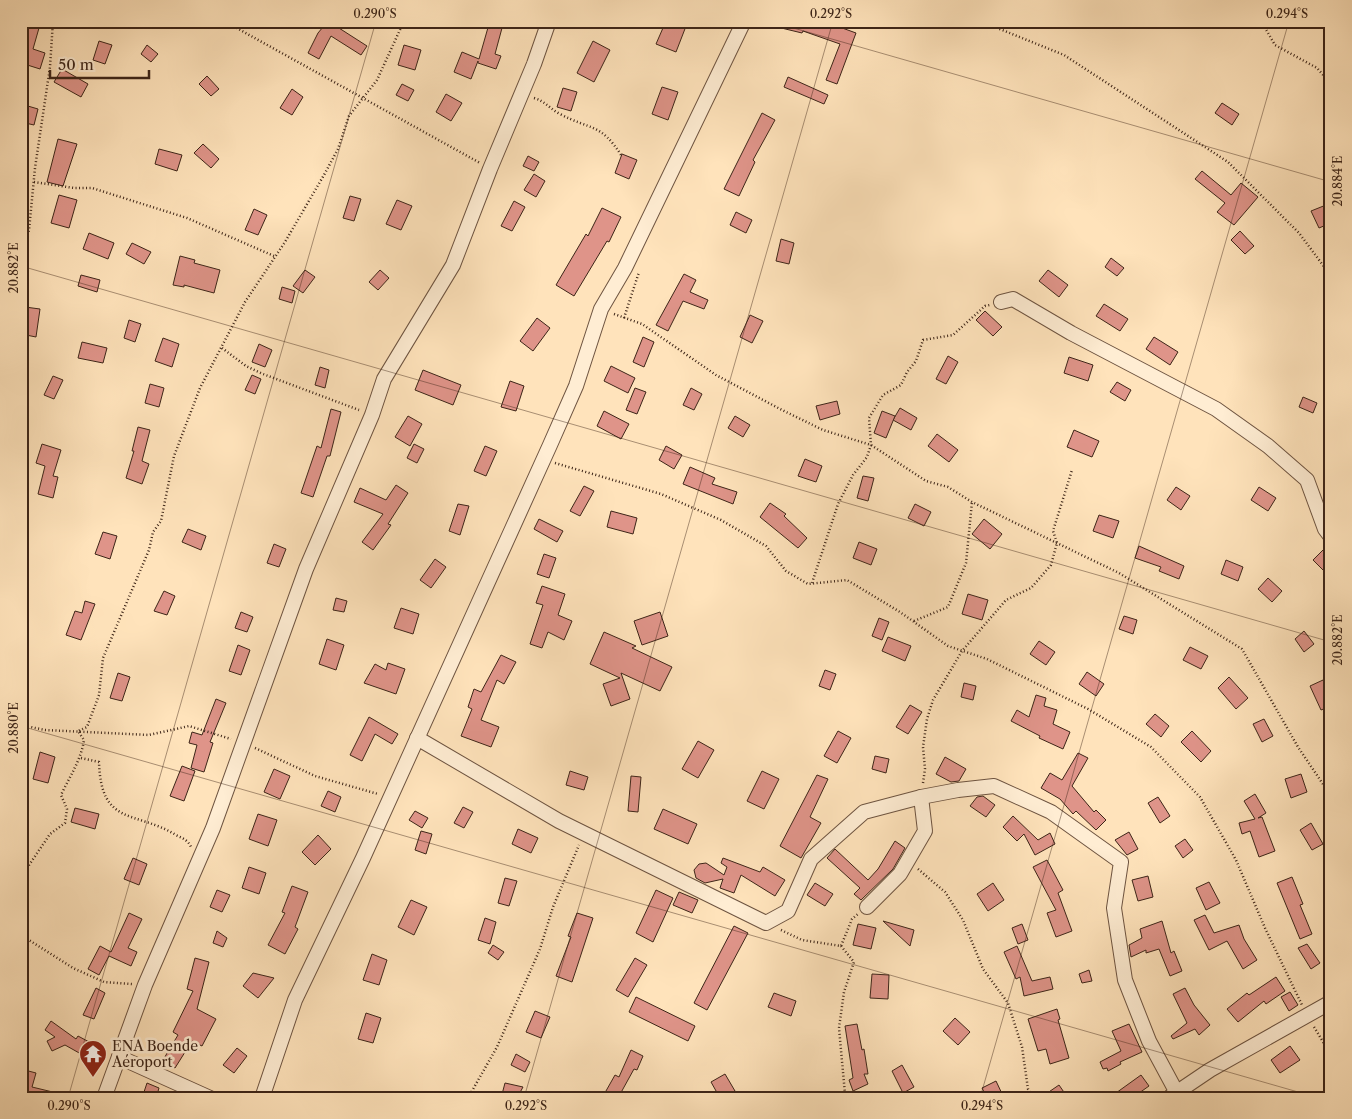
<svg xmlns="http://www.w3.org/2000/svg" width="1352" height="1119" font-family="'Libre Caslon Text',serif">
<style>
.building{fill:#df9489;stroke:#3d2518}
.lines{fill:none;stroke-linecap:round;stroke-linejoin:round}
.street-casing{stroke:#6e5441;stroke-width:16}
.path{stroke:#3d2518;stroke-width:2.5;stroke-dasharray:1 2.5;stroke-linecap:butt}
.street{stroke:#ffedd3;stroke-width:14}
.ticks{fill:none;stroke:#3d2518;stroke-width:1;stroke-opacity:0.45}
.labels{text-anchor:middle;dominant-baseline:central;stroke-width:5;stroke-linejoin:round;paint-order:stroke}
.poi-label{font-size:14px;fill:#3d2518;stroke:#ffedd3;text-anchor:start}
.neatline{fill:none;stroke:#3d2518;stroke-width:2}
.ticks-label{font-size:12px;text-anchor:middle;fill:#3d2518}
</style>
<rect width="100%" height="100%" fill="#ffe3bb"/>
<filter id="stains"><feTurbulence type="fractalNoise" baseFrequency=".004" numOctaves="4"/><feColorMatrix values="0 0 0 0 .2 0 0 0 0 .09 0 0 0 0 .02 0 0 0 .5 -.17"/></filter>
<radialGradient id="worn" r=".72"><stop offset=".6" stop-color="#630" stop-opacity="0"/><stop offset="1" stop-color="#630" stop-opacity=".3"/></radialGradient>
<g class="building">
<path d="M28,21H41L33,49L45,53L40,69L21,63V43Z"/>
<path d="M328,21L367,46L361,55L331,36L319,59L308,53L318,33Z"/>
<path d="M666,21H688L676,52L656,44Z"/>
<path d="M769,21H823L856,33L837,84L826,80L840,44L803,31L802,33L769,25Z"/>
<path d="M489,24L502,28L495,54L501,56L496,69L478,63V61L471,79L454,72L462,52L479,59Z"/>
<path d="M99,41L112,45L105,64L93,60Z"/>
<path d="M593,41L610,50L594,82L577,73Z"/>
<path d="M147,45L158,54L151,62L141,54Z"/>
<path d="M404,45L421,50L415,70L398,65Z"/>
<path d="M62,69L88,84L81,97L54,82Z"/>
<path d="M207,76L219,89L211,96L199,84Z"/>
<path d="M788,77L828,95L824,104L784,87Z"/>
<path d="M402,84L414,90L408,101L396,95Z"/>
<path d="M662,87L678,92L668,120L652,114Z"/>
<path d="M563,88L577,92L571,111L557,107Z"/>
<path d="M292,89L303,97L292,115L280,108Z"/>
<path d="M446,94L462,103L451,121L436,112Z"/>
<path d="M1222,103L1239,114L1232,125L1215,113Z"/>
<path d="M21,104L38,109L34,125L21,122Z"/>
<path d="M762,113L775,120L753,160L755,162L739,196L724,189Z"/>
<path d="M58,139L77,144L63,186L47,182Z"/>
<path d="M203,144L219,159L211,168L194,153Z"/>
<path d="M159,149L182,155L177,171L155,164Z"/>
<path d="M622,154L637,160L629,179L615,173Z"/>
<path d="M528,156L539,162L534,171L523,166Z"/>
<path d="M1202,171L1231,195L1241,183L1258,197L1234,225L1217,212L1225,203L1195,179Z"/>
<path d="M534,174L545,181L536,197L524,190Z"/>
<path d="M59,195L77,200L69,228L51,223Z"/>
<path d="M350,196L361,199L354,221L343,218Z"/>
<path d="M397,200L412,206L401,230L386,224Z"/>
<path d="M514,201L525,207L512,231L501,226Z"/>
<path d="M1326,205L1331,216V223L1319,228L1311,211Z"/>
<path d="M602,208L621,217L609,242L607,241L574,296L556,285L586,234L588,236Z"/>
<path d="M254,209L267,215L258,235L245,230Z"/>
<path d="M736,212L752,220L746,233L730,225Z"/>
<path d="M1240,231L1254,246L1245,254L1231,240Z"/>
<path d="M89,233L114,243L108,259L83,249Z"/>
<path d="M781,239L794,243L789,264L776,261Z"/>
<path d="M132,243L151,252L144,264L126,254Z"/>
<path d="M180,256L195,260L194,263L220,270L214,293L184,285V287L173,285Z"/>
<path d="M1111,258L1124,268L1117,276L1105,267Z"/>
<path d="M305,270L315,277L303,293L293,286Z"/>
<path d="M380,270L389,278L378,290L369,282Z"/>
<path d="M1048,270L1068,285L1059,297L1039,281Z"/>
<path d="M684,274L696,280L690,292L708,300L704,309L683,301L668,331L656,325Z"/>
<path d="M81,275L100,280L97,292L78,286Z"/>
<path d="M282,287L295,291L292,303L279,299Z"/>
<path d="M1104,304L1128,319L1120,331L1096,316Z"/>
<path d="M25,307L40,309L36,337L21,334Z"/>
<path d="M985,311L1002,327L993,336L976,320Z"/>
<path d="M750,315L763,321L752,343L740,337Z"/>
<path d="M537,318L550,328L533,351L520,341Z"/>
<path d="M129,320L141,324L135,342L124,338Z"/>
<path d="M643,337L654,342L644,367L633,362Z"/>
<path d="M1154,337L1178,352L1170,365L1146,349Z"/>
<path d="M163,338L179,344L172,367L155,361Z"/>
<path d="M82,342L107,348L103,363L78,358Z"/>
<path d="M259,344L272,350L265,367L252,362Z"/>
<path d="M948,356L958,362L946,384L936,379Z"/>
<path d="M1069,357L1093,365L1088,381L1064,373Z"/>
<path d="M611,366L635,378L628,393L604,381Z"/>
<path d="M320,367L329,370L325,388L315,385Z"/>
<path d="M423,370L461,385L453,405L415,390Z"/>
<path d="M252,375L261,379L255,394L245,390Z"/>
<path d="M53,376L63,380L54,399L44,395Z"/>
<path d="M510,381L524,386L516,411L501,407Z"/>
<path d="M1117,382L1131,390L1125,401L1110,392Z"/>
<path d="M150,384L164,388L159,407L145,403Z"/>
<path d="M635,388L646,392L637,414L626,410Z"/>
<path d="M691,388L702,394L694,410L683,405Z"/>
<path d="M1303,397L1317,403L1313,413L1299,407Z"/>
<path d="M837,401L840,414L820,420L816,406Z"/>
<path d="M900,408L917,418L911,430L893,420Z"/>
<path d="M331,409L341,412L330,456H327L313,497L301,493L317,446L321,448Z"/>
<path d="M604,411L629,424L621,439L597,426Z"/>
<path d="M882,411L895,416L886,438L874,433Z"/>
<path d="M408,416L422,424L410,446L395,437Z"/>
<path d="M735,416L750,425L743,437L728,428Z"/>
<path d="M138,427L150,430L142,461L149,464L142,484L126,478L134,451H132Z"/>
<path d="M1074,430L1099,441L1092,457L1067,447Z"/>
<path d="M937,434L958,450L949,462L928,446Z"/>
<path d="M42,444L61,450L53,476L58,477L53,498L38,494L45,466L36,463Z"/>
<path d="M414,444L424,449L417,463L407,458Z"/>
<path d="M485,446L497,451L486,476L474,471Z"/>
<path d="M666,446L682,455L674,469L659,460Z"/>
<path d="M805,459L822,466L816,482L798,476Z"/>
<path d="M690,467L715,478L712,484L737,492L733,504L683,484Z"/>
<path d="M863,476L874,478L868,501L857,498Z"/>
<path d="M396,485L408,493L388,524L391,525L373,550L362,542L383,514L354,502L360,488L386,500Z"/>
<path d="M584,486L594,491L580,516L570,511Z"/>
<path d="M1176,487L1190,496L1181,510L1167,500Z"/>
<path d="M1259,487L1276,498L1268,511L1251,500Z"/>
<path d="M770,503L786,514L784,516L807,538L798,548L760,517Z"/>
<path d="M458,504L469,506L460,535L449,531Z"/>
<path d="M915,504L931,512L924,526L908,518Z"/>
<path d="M611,511L637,518L633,534L607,527Z"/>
<path d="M1099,515L1119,521L1113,538L1093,531Z"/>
<path d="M539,519L563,531L557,542L534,529Z"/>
<path d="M984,519L1002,534L990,549L972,534Z"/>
<path d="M188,529L206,536L201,550L182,542Z"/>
<path d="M103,532L117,536L110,559L95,554Z"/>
<path d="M859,542L877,549L871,565L853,558Z"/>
<path d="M274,544L286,549L279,567L267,563Z"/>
<path d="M1139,546L1184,566L1179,579L1159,571L1161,567L1135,558Z"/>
<path d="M1324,549L1331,557V566L1325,572L1313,560Z"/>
<path d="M544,554L556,558L549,578L537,574Z"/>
<path d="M435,559L446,567L431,588L420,580Z"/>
<path d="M1226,560L1243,567L1238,581L1221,574Z"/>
<path d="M1268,578L1282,591L1272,602L1258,589Z"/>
<path d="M542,586L565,594L558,615L572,621L564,640L548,632L542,648L530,644L543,605L536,603Z"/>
<path d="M164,591L175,596L167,615L154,611Z"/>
<path d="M968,594L988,600L982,620L962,614Z"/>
<path d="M336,598L347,601L344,612L333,610Z"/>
<path d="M85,601L95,604L81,640L66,635L75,611L82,613Z"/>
<path d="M401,608L419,614L413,634L394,628Z"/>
<path d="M241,612L253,617L247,632L235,628Z"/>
<path d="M660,612L668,636L642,645L634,621Z"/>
<path d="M1124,616L1137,620L1133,634L1119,629Z"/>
<path d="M879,618L889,622L882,640L872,636Z"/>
<path d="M1304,631L1314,644L1304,652L1295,639Z"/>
<path d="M604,632L636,646L632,648L672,667L660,691L621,673L630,699L611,706L603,684L620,678L590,664Z"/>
<path d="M888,637L911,646L905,661L882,651Z"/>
<path d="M327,639L344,645L336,670L319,664Z"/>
<path d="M1039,641L1055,652L1046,665L1030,654Z"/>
<path d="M238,645L250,650L241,675L229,671Z"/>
<path d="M1190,647L1208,656L1201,669L1183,660Z"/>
<path d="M501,655L516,662L504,684L497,680L481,720L499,727L491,747L461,736L472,709L468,707L474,689L481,692Z"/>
<path d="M388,663L405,669L396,694L364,683L375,664L386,670Z"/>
<path d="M825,670L836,674L830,690L819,686Z"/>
<path d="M1087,672L1104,684L1096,696L1079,684Z"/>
<path d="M118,673L130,677L122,701L110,698Z"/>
<path d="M1229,677L1248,698L1236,709L1218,688Z"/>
<path d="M1323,680L1331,698V706L1321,710L1310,686Z"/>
<path d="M964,683L976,686L973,700L961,697Z"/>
<path d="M1036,695L1046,698L1044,706L1057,710L1053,724L1070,732L1063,749L1039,738L1040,736L1011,721L1017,710L1029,717Z"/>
<path d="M216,699L226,703L210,742L213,743L204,772L191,768L197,745L189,743L192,732L202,735Z"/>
<path d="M910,705L922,712L908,734L896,727Z"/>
<path d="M1155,714L1169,726L1161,737L1146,724Z"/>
<path d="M369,717L398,734L392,744L375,734L362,761L350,755Z"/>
<path d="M1264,719L1273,736L1262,742L1253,724Z"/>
<path d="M838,731L851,738L837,763L824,756Z"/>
<path d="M1192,731L1211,751L1201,762L1181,742Z"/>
<path d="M698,741L714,750L698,778L682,769Z"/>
<path d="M40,752L55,757L48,783L33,779Z"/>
<path d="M1078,753L1088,758L1072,786L1094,812L1096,810L1106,820L1096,830L1076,811L1073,814L1060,799L1041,788L1050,773L1062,780Z"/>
<path d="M875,756L889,759L886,773L872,769Z"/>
<path d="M945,757L966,769L959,781L951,782L936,774Z"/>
<path d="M182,766L195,771L184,801L170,796Z"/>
<path d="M274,769L290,776L280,799L264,792Z"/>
<path d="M570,771L588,777L584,790L566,785Z"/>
<path d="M762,771L779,779L764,809L747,801Z"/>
<path d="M1301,774L1307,792L1291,798L1285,779Z"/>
<path d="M817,775L828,779L810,817L821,823L801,858L780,846Z"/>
<path d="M631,776L641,777L638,812L628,811Z"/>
<path d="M328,791L341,797L335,812L321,806Z"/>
<path d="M1255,794L1266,813L1258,818L1262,817L1275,851L1259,857L1250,831L1242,834L1239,823L1255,819L1244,801Z"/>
<path d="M983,796L995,805L986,817L970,806L977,797Z"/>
<path d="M1158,797L1170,816L1160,823L1148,803Z"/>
<path d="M463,807L473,812L464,828L454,823Z"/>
<path d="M75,808L99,814L95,829L71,822Z"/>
<path d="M663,809L697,824L688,844L654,829Z"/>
<path d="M415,811L428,818L422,828L409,820Z"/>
<path d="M258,814L277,820L268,846L249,839Z"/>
<path d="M1013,816L1038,840L1050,833L1055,844L1035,855L1024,834L1017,841L1003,827Z"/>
<path d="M1311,823L1323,844L1312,850L1300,830Z"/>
<path d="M518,829L538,838L531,853L512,844Z"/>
<path d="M421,831L432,834L426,854L415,850Z"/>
<path d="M1129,832L1138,849L1127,855L1115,840Z"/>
<path d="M318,835L331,849L315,865L302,852Z"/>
<path d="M1185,839L1193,850L1183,858L1175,846Z"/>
<path d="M895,841L905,848L893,869L861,900L854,894L860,888L827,858L835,849L868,880L878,869Z"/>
<path d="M133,858L147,864L139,885L124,879Z"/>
<path d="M723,858L760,872L763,867L785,880L775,896L741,875L734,893L720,888L723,879L705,883L696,878L694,870L699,864L706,863L724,875L727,867L721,863Z"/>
<path d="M1047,860L1063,890L1058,893L1072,931L1056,937L1047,913L1056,910L1033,867Z"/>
<path d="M249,867L266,873L259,894L242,888Z"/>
<path d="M1148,876L1153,897L1138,901L1132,880Z"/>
<path d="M1292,877L1303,904L1300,905L1312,934L1300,939L1277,883Z"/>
<path d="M505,878L517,881L509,906L498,903Z"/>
<path d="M1209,882L1220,903L1206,910L1196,888Z"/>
<path d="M815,883L833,894L825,906L807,895Z"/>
<path d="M993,883L1004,900L988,911L977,894Z"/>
<path d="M292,886L308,892L295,927L298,929L285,954L268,945L285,913L282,912Z"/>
<path d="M217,890L230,895L222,912L210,907Z"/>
<path d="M656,890L673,898L653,942L636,933Z"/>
<path d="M679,892L698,900L692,913L673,905Z"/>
<path d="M411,900L427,907L414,935L398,927Z"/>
<path d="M129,913L142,919L128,948L137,952L131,966L109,956L99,975L88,969L100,946L111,952Z"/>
<path d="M577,913L593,918L572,982L556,976L571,937L568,936Z"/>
<path d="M1205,915L1214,933L1239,925L1244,939L1257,960L1243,969L1227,941L1209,950L1194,920Z"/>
<path d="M485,918L496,922L490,944L478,940Z"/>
<path d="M883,921L914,930L910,946Z"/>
<path d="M1162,921L1171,953L1174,951L1182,971L1170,976L1159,949L1146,953V950L1131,957L1129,945L1142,938L1140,929Z"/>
<path d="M858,924L876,928L871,949L853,945Z"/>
<path d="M1022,924L1028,940L1018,944L1012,928Z"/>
<path d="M734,926L748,933L707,1010L694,1003Z"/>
<path d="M217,931L227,938L223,947L213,943Z"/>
<path d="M1307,944L1320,963L1311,969L1298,948Z"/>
<path d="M493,945L504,952L498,960L488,953Z"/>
<path d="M1017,946L1032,981L1050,977L1053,989L1024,996L1020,977L1016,979L1004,952Z"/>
<path d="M372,954L387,960L379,985L363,980Z"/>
<path d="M195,958L209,962L197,1009L216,1019L202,1046L192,1041L175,1068L163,1060L178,1035L173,1032L193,991L187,989Z"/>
<path d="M635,958L647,965L628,997L616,990Z"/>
<path d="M1089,970L1092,981L1082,983L1079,974Z"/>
<path d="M253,973L274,978L258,998L243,986Z"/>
<path d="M872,974L889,975L888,999L870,998Z"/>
<path d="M1276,977L1285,991L1266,1004L1264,1001L1238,1022L1227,1009L1247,993L1249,995Z"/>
<path d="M96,988L105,993L94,1019L83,1015Z"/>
<path d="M1185,988L1194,1005L1210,1025L1199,1035L1195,1029L1173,1039L1171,1036L1187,1023L1173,994Z"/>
<path d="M1290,992L1298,1005L1289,1011L1281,997Z"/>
<path d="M774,993L796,1001L791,1016L768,1007Z"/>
<path d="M636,997L695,1026L688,1041L629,1012Z"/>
<path d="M1057,1009L1060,1019L1058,1020L1069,1058L1050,1064L1046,1049L1038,1051L1028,1019Z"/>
<path d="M535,1011L550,1017L541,1038L526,1032Z"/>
<path d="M366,1013L381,1018L373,1043L358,1039Z"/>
<path d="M955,1018L970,1032L958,1045L943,1031Z"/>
<path d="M51,1021L76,1039L78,1036L104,1050L97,1063L65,1045L52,1051L47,1041L55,1037L45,1030Z"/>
<path d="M857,1024L862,1050L864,1049L868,1074H864L868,1084L853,1091L849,1080L853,1078L845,1026Z"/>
<path d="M1129,1024L1142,1052L1120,1062L1121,1064L1108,1071L1107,1068L1103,1069L1100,1062L1121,1051L1112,1031Z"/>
<path d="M1290,1046L1300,1060L1280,1073L1271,1060Z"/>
<path d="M237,1048L247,1056L234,1073L223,1065Z"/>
<path d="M631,1050L643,1056L637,1070L634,1069L618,1098H602L615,1075L619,1077Z"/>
<path d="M516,1054L530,1062L525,1072L511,1065Z"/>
<path d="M902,1065L914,1087L903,1093L892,1071Z"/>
<path d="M21,1069L36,1073L32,1087L61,1094V1098H21Z"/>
<path d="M725,1074L735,1091L720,1098L711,1082Z"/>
<path d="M1141,1075L1149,1086L1132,1098H1109Z"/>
<path d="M996,1081L1004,1098H987L982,1088Z"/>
<path d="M147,1083L159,1088L156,1098H142Z"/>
<path d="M505,1083L523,1087L517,1098H501Z"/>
<path d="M1059,1085L1068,1098H1040Z"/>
</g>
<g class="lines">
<defs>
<g id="street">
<path d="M1001,302L1013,299L1071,333L1216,409L1268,446L1307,480L1325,529L1331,537"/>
<path d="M417,738L559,821L766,923L788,911L811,859L864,812L921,797L958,790L994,786L1051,812L1121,862L1114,908L1125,980L1149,1041L1177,1093"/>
<path d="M867,907L900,874L925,831L921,797"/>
<path d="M119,1057L210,1098"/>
<path d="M1170,1097L1210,1070L1331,1002"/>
<path d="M104,1098L145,985L213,828L306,569L372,415L384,379L453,265L490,169L534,64L549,21"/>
<path d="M262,1098L295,1000L363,858L550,445L576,386L601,309L625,268L744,21"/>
</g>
</defs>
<use href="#street" class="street-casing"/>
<g class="path">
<path d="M224,21L480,163"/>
<path d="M980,21L1064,55L1228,162L1299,233L1331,276"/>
<path d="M1261,21L1275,45L1317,68L1331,84"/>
<path d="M534,98C545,101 550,109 560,114C590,130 601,123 621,155"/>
<path d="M34,182L74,188H92L187,218L274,256"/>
<path d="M21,255L29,230L35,168L50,67L53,21"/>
<path d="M614,314L642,324L716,375L782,410L823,430L871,445L926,481L948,487L972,502L1119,573L1242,649L1298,747L1331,796"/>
<path d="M624,318L639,272"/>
<path d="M222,348L246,366L263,374L359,410"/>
<path d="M555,463L661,494L721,520L766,546L786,571L808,584L847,580L900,612L948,646L987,659L1088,709L1151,747L1200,797L1236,860L1265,928L1302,1005"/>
<path d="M812,583L838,504L853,475L867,457L871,445L869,418L883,395L901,385L907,372L916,361L923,340L953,335L985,306L990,305"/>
<path d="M914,621L948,607L966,563L972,502"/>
<path d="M21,725L45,730L149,735L189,726L231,739"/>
<path d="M255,748L315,776L378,794"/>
<path d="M81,758L99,762C101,827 135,810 176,835C182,838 188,840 191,847"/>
<path d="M923,783L925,769L923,747L927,719L933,700L962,651L1006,600L1031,588L1051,565L1057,543L1053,531L1072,470"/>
<path d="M918,869L945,892L963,920L983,969L1008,1003L1022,1047L1028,1089L1034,1098"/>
<path d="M21,877L50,834L65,823L67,809L61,795C70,776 81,760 84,740L78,731L87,727L99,695L103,658L149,550L153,532L161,521L174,456L200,388L245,302L285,242L324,175L338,149L349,116L377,80L404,21"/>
<path d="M781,930L802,940L841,946L852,919L858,914"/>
<path d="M21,935L73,968L104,982L132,984"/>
<path d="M841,946L854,962L844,992L839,1028L845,1094L848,1098"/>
<path d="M1314,1027L1331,1055"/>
<path d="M468,1098L497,1047L540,949L553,907L579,845"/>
</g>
<use href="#street" class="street"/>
</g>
<path class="ticks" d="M769,21L1331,182M21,266L1331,642M21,726L1319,1098M68,1098L376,21M524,1098L833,21M980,1098L1289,21"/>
<defs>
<symbol id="temple-pin" viewBox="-11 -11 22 30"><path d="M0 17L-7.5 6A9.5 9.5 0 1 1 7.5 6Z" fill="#8f2418" stroke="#ffedd3"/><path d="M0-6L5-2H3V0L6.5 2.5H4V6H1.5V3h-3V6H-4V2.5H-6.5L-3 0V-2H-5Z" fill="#fff"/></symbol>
</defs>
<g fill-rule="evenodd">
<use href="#temple-pin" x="77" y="1038" width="32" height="43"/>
</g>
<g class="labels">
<g class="poi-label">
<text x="112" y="1046">ENA Boende<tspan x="112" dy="16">Aéroport</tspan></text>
</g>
</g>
<rect width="1352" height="1119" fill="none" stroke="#ffe3bb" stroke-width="55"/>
<path d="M50 70v8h99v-8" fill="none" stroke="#3d2518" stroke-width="2.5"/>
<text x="58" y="70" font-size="15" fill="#3d2518" stroke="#ffedd3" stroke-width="4" paint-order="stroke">50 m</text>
<rect x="28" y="28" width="1296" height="1064" class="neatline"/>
<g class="ticks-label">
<text x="375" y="18">0.290°S</text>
<text x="831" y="18">0.292°S</text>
<text x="1287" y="18">0.294°S</text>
<text transform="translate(1338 181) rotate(-90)" y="4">20.884°E</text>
<text transform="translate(14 268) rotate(-90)" y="4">20.882°E</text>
<text transform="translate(1338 640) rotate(-90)" y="4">20.882°E</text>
<text transform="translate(14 728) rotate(-90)" y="4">20.880°E</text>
<text x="69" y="1110">0.290°S</text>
<text x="526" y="1110">0.292°S</text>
<text x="982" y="1110">0.294°S</text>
</g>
<rect width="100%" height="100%" filter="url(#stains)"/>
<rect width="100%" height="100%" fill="url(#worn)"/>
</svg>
